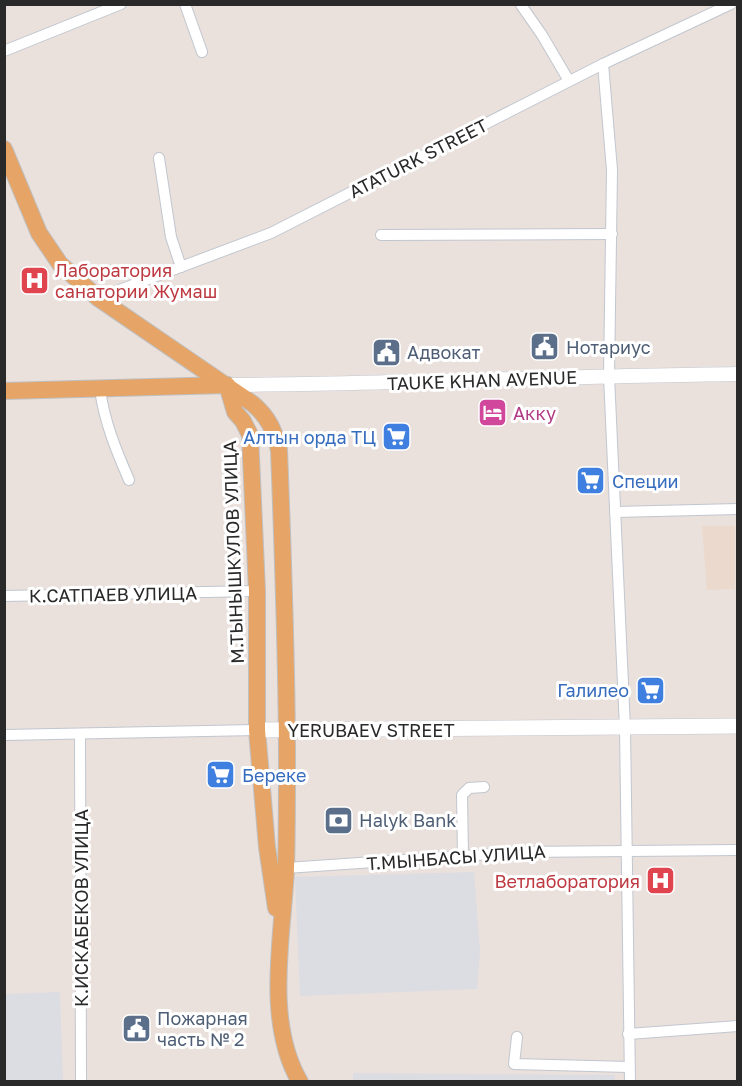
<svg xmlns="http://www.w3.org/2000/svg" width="742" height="1086" font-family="'Golos Text',sans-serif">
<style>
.industrial{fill:#dcdce3}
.education{fill:#ebd9cd}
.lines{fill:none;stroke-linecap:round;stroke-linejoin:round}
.minor-casing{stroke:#c1c7cf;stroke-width:12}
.tertiary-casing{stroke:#c1c7cf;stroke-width:15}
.secondary-casing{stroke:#c1c7cf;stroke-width:16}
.primary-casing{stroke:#bfbfbf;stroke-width:18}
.minor{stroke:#fff;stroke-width:10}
.tertiary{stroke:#fff;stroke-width:14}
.secondary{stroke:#fff;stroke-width:15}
.primary{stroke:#e6a466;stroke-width:16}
.labels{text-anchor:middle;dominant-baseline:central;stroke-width:6;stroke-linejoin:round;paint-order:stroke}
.street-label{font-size:18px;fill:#292929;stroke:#fff}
.health-label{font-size:18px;fill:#be3a42;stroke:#fff;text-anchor:start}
.service-label{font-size:18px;fill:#4e5e75;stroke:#fff;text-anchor:start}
.hotel-label{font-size:18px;fill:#b23c85;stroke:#fff;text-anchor:start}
.shop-label{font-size:18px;fill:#366cbe;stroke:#fff;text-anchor:end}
</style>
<rect width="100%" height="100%" fill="#eae0dc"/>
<g class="industrial">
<path d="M474,872L480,951L477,989L300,996L295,877Z"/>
<path d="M60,992L63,1081H5V994Z"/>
<path d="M353,1073L615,1075V1081L353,1082Z"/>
</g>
<path class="education" d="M702,526H735V589L707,590Z"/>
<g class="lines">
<defs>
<g id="minor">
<path d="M185,4L202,52"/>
<path d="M521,5L542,35L569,81"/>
<path d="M4,51L121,4"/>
<path d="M603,64L612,170L609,376L625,728L630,1082"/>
<path d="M159,158L171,237L181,267"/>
<path d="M381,235L612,234"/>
<path d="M98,298L271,233L603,64L731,4"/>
<path d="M100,389C104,421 116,450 129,480"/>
<path d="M615,512L738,509"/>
<path d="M4,596L257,591"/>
<path d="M80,734L81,1082"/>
<path d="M4,735L257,730"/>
<path d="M463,857L462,795L469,788L484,787"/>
<path d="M286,868L520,852L738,850"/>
<path d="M628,1034L738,1026"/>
<path d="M517,1037L514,1064L629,1067"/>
</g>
<path id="tertiary" d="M227,385C397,384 567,376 738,374"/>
<path id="secondary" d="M257,730L738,726"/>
<g id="primary">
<path d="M4,149L39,233L60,264L98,298L253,404C269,418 274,430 279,450C283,555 287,659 287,763C287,798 287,833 286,868C283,935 264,1021 300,1082"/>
<path d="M227,385L235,412L243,421L250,435L257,591V730L267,847L276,908"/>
<path d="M4,391L227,385"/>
</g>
</defs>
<use href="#minor" class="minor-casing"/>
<use href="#tertiary" class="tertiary-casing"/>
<use href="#secondary" class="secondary-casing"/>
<use href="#primary" class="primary-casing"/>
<use href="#minor" class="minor"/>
<use href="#tertiary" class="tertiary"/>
<use href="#secondary" class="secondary"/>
<use href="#primary" class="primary"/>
</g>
<defs>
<symbol id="hospital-square" viewBox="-11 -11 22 22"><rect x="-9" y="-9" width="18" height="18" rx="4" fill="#e0444e" stroke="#fff"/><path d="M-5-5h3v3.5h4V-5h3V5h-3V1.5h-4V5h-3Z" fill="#fff"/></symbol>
<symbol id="civic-square" viewBox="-11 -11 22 22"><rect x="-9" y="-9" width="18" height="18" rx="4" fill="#5c6f8a" stroke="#fff"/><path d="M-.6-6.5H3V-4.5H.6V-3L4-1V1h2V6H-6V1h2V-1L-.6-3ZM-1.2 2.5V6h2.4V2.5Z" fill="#fff"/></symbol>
<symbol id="hotel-square" viewBox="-11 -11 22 22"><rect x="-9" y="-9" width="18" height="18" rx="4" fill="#d1479c" stroke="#fff"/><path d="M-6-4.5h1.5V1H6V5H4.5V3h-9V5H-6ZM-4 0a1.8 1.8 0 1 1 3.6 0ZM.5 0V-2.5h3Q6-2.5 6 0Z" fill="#fff"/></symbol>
<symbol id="supermarket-square" viewBox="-11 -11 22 22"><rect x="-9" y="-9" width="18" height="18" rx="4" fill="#3f7fe0" stroke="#fff"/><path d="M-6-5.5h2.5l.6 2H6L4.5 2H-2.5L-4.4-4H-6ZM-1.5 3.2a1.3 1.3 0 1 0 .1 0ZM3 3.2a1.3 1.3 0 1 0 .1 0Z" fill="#fff"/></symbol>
<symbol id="bank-square" viewBox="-11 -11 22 22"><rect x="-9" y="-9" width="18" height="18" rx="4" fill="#5c6f8a" stroke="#fff"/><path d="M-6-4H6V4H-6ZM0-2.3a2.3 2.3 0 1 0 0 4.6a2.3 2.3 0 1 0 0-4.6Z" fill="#fff"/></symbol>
</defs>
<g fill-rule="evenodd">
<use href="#hospital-square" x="18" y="264" width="33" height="33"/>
<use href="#civic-square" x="528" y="330" width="33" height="33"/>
<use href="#civic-square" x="370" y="336" width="33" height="33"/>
<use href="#hotel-square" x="476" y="396" width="33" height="33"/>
<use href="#supermarket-square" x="380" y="420" width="33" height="33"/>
<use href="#supermarket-square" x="574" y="464" width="33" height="33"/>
<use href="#supermarket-square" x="634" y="674" width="33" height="33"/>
<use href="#supermarket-square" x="204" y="758" width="33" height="33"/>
<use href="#bank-square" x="322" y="804" width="33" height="33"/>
<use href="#hospital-square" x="644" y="864" width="33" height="33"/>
<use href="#civic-square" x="120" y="1012" width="33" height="33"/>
</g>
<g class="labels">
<g class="street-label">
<text transform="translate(418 158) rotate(-27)">ATATURK STREET</text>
<text transform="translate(482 380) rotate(-2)">TAUKE KHAN AVENUE</text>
<text transform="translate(233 552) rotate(-92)">М.ТЫНЫШКУЛОВ УЛИЦА</text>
<text transform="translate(113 594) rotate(-1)">К.САТПАЕВ УЛИЦА</text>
<text x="371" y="730">YERUBAEV STREET</text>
<text transform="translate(456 857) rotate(-4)">Т.МЫНБАСЫ УЛИЦА</text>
<text transform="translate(81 908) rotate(-90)">К.ИСКАБЕКОВ УЛИЦА</text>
</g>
<g class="health-label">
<text x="55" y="270">Лаборатория<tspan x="55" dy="21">санатории Жумаш</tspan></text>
<text x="640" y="881" text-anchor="end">Ветлаборатория</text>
</g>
<g class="service-label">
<text x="566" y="347">Нотариус</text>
<text x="407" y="352">Адвокат</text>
<text x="359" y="820">Halyk Bank</text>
<text x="157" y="1018">Пожарная<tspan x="157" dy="21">часть № 2</tspan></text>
</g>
<g class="hotel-label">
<text x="513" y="413">Акку</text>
</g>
<g class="shop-label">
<text x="376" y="437">Алтын орда ТЦ</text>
<text x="612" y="481" text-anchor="start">Специи</text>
<text x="629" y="690">Галилео</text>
<text x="242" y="775" text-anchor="start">Береке</text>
</g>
</g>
<rect width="742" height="1086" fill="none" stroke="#292929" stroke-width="12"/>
</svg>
